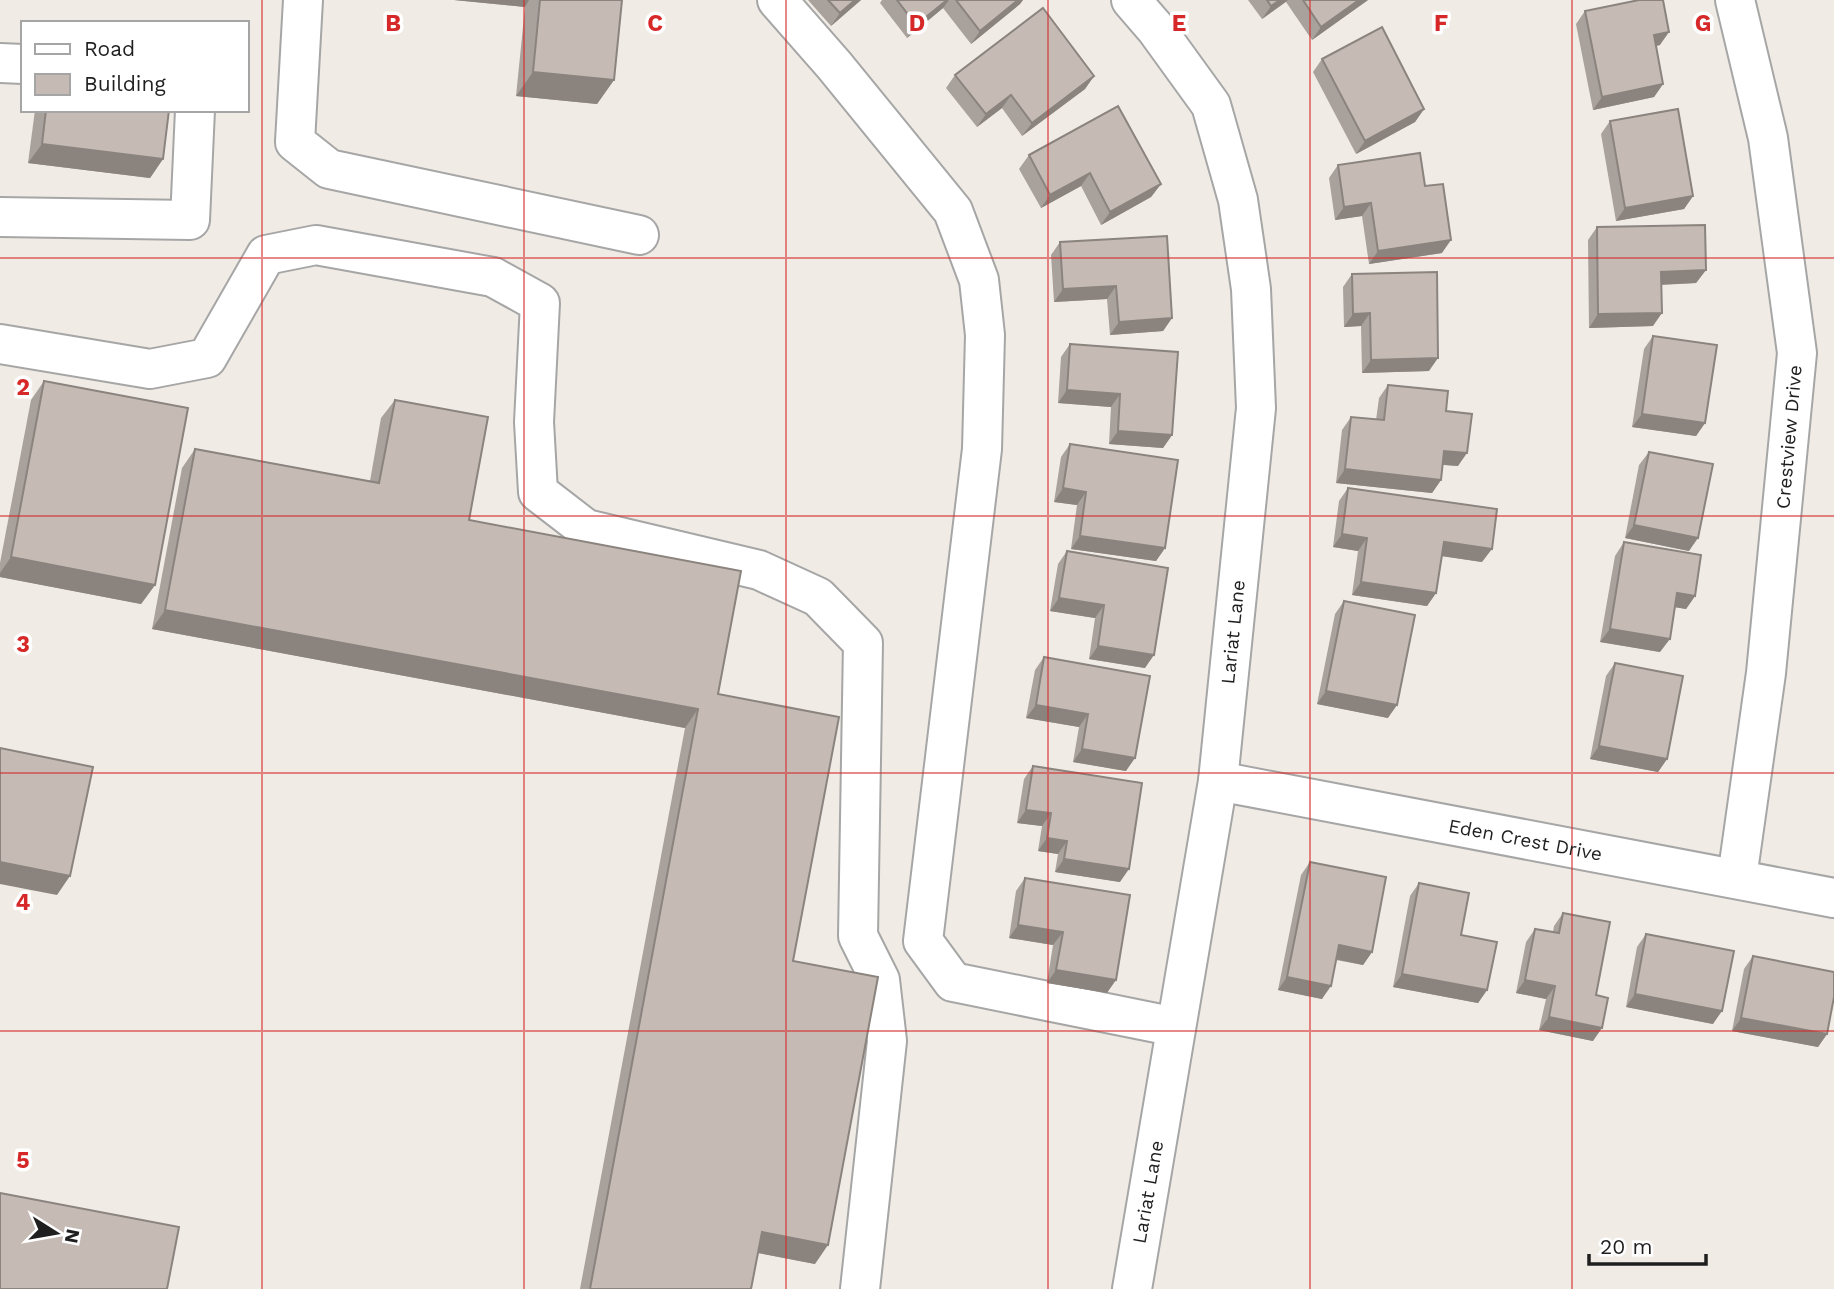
<svg xmlns="http://www.w3.org/2000/svg" width="1834" height="1289" font-family="'Work Sans',sans-serif">
<style>
.lines{fill:none;stroke-linecap:round;stroke-linejoin:round}
.minor-casing{stroke:#a6a6a6;stroke-width:42}
.minor{stroke:#fff;stroke-width:38}
.wall{fill:#a9a19b}
.shaded-wall{fill:#8a837e}
.building{fill:#c5bbb4;stroke:#8a837e;stroke-width:2}
.grid{fill:none;stroke:#d62828;stroke-width:2;stroke-opacity:0.55}
.labels{text-anchor:middle;dominant-baseline:central;stroke-width:7;stroke-linejoin:round;paint-order:stroke}
.street-label{font-size:19px;fill:#1f1f1f;stroke:#fff}
.grid-label{font-size:23px;text-anchor:middle;font-weight:bold;fill:#d62828;stroke:#fff;stroke-width:7;stroke-linejoin:round;paint-order:stroke}
</style>
<rect width="100%" height="100%" fill="#f0ece5"/>
<g class="lines">
<defs>
<g id="minor">
<path d="M303,0L295,142L329,169L639,235"/>
<path d="M777,0L834,65L953,211L979,280L985,335L982,449L923,941L953,982L1176,1027"/>
<path d="M1131,0L1156,29L1211,105L1238,200L1251,289L1256,408L1218,781L1132,1289"/>
<path d="M1735,0L1768,138L1797,353L1766,673L1737,878"/>
<path d="M0,63L23,64"/>
<path d="M0,217L190,220L195,110"/>
<path d="M0,344L150,369L207,358L266,255L316,245L493,277L540,303L534,422L538,492L586,529L759,570L818,597L863,643L858,936L880,980L887,1041L860,1289"/>
<path id="s1" d="M1218,781L1834,898"/>
</g>
</defs>
<use href="#minor" class="minor-casing"/>
<use href="#minor" class="minor"/>
</g>
<g class="wall">
<path d="M454,0H622L614,80L597,104L516,96L525,7Z"/>
<path d="M808,0H861L831,26Z"/>
<path d="M882,0H1023L1020,4L971,44L943,8L907,38L880,3Z"/>
<path d="M1248,0H1368L1312,40L1286,2L1262,19Z"/>
<path d="M1585,11L1660,45L1656,46L1663,84L1654,97L1593,110L1576,24Z"/>
<path d="M1322,59L1424,109L1415,122L1356,154L1313,72Z"/>
<path d="M955,75L1094,76L1085,89L1022,136L1002,108L977,127L946,88Z"/>
<path d="M35,110H169L163,159L150,178L28,163Z"/>
<path d="M1610,121L1693,196L1684,209L1616,221L1601,134Z"/>
<path d="M1029,155L1161,184L1151,197L1101,225L1081,186L1041,208L1019,169Z"/>
<path d="M1338,165L1425,186L1442,253L1369,264L1362,216L1335,220L1329,178Z"/>
<path d="M1597,227L1706,270L1696,283L1662,285L1653,326L1589,328L1588,240Z"/>
<path d="M1060,242L1172,318L1163,331L1110,335L1107,299L1054,302L1051,255Z"/>
<path d="M1352,274L1429,371L1362,373L1361,326L1344,327L1343,287Z"/>
<path d="M1653,336L1705,423L1696,436L1632,427L1644,349Z"/>
<path d="M1070,344L1172,435L1163,448L1109,444L1111,407L1058,403L1061,357Z"/>
<path d="M44,381L155,585L141,604L0,577V563L31,400Z"/>
<path d="M1388,385L1446,411L1458,466L1443,465L1441,480L1432,493L1336,483L1342,430L1351,417L1376,420L1379,398Z"/>
<path d="M395,400L469,520L718,694L793,961L815,1264L758,1253L751,1289H580L685,728L152,629L182,468L195,449L370,481L381,418Z"/>
<path d="M1070,444L1165,548L1156,561L1071,549L1077,505L1054,502L1061,457Z"/>
<path d="M1649,452L1689,551L1625,538L1639,465Z"/>
<path d="M1348,488L1482,562L1442,556L1436,593L1427,606L1352,595L1358,551L1333,547L1339,501Z"/>
<path d="M1624,542L1695,596L1686,609L1675,607L1660,652L1600,642L1615,556Z"/>
<path d="M1067,551L1168,568L1145,668L1089,659L1095,618L1050,611L1058,564Z"/>
<path d="M1344,601L1388,718L1317,704L1335,614Z"/>
<path d="M1044,657L1150,676L1126,771L1073,762L1079,727L1026,718L1035,670Z"/>
<path d="M1615,663L1667,759L1658,772L1590,759L1606,676Z"/>
<path d="M1033,766L1120,882L1055,872L1058,854L1038,851L1042,826L1017,823L1024,779Z"/>
<path d="M1310,862L1372,952L1363,965L1336,960L1322,999L1278,990L1301,875Z"/>
<path d="M1025,878L1107,993L1047,983L1053,945L1009,938L1016,891Z"/>
<path d="M1419,883L1461,935L1487,990L1478,1003L1393,987L1410,896Z"/>
<path d="M1563,913L1596,995L1593,1041L1539,1030L1546,999L1516,993L1526,942L1535,929L1553,932L1554,926Z"/>
<path d="M1646,934L1713,1024L1626,1007L1637,947Z"/>
<path d="M1753,956L1827,1034L1818,1047L1732,1031L1744,969Z"/>
</g>
<g class="shaded-wall">
<path d="M454,0H529L525,7Z"/>
<path d="M855,0H861L831,26L840,13Z"/>
<path d="M947,0H949L943,8L907,38L916,25Z"/>
<path d="M1018,0H1023L1020,4L971,44L980,31Z"/>
<path d="M1280,0H1288L1262,19L1271,6Z"/>
<path d="M1359,0H1368L1312,40L1321,27Z"/>
<path d="M1669,32L1660,45L1645,48L1654,35Z"/>
<path d="M533,72L614,80L597,104L516,96Z"/>
<path d="M1094,76L1085,89L1022,136L1032,123Z"/>
<path d="M1663,84L1654,97L1593,110L1602,97Z"/>
<path d="M1011,95L1002,108L977,127L986,114Z"/>
<path d="M1424,109L1415,122L1356,154L1365,141Z"/>
<path d="M42,144L163,159L150,178L28,163Z"/>
<path d="M1090,173L1081,186L1041,208L1050,195Z"/>
<path d="M1161,184L1151,197L1101,225L1110,212Z"/>
<path d="M1693,196L1684,209L1616,221L1625,208Z"/>
<path d="M1371,203L1362,216L1335,220L1344,207Z"/>
<path d="M1451,240L1442,253L1369,264L1378,251Z"/>
<path d="M1706,270L1696,283L1652,285L1661,272Z"/>
<path d="M1116,286L1107,299L1054,302L1063,289Z"/>
<path d="M1370,313L1361,326L1344,327L1353,314Z"/>
<path d="M1662,313L1653,326L1589,328L1598,314Z"/>
<path d="M1172,318L1163,331L1110,335L1119,322Z"/>
<path d="M1438,358L1429,371L1362,373L1371,360Z"/>
<path d="M1067,390L1120,394L1111,407L1058,403Z"/>
<path d="M1642,414L1705,423L1696,436L1632,427Z"/>
<path d="M1118,431L1172,435L1163,448L1109,444Z"/>
<path d="M1444,451L1467,453L1458,466L1435,464Z"/>
<path d="M1345,469L1441,480L1432,493L1336,483Z"/>
<path d="M1063,488L1086,492L1077,505L1054,502Z"/>
<path d="M1634,525L1698,538L1689,551L1625,538Z"/>
<path d="M1342,534L1367,538L1358,551L1333,547Z"/>
<path d="M1080,536L1165,548L1156,561L1071,549Z"/>
<path d="M1444,542L1492,549L1482,562L1434,555Z"/>
<path d="M11,557L155,585L141,604L0,577V573Z"/>
<path d="M1361,582L1436,593L1427,606L1352,595Z"/>
<path d="M1677,593L1695,596L1686,609L1668,606Z"/>
<path d="M1059,598L1104,605L1095,618L1050,611Z"/>
<path d="M165,610L698,709L685,728L152,629Z"/>
<path d="M1610,629L1670,639L1660,652L1600,642Z"/>
<path d="M1098,646L1154,655L1145,668L1089,659Z"/>
<path d="M1326,691L1397,705L1388,718L1317,704Z"/>
<path d="M1036,705L1088,714L1079,727L1026,718Z"/>
<path d="M1599,746L1667,759L1658,772L1590,759Z"/>
<path d="M1082,749L1135,758L1126,771L1073,762Z"/>
<path d="M1026,810L1051,813L1042,826L1017,823Z"/>
<path d="M1047,838L1067,841L1058,854L1038,851Z"/>
<path d="M1064,859L1129,869L1120,882L1055,872Z"/>
<path d="M0,862L70,876L57,895L0,884Z"/>
<path d="M1018,925L1063,932L1053,945L1009,938Z"/>
<path d="M1339,945L1372,952L1363,965L1330,958Z"/>
<path d="M1056,970L1116,980L1107,993L1047,983Z"/>
<path d="M1402,974L1487,990L1478,1003L1393,987Z"/>
<path d="M1287,977L1331,986L1322,999L1278,990Z"/>
<path d="M1525,980L1555,986L1546,999L1516,993Z"/>
<path d="M1635,994L1722,1011L1713,1024L1626,1007Z"/>
<path d="M1549,1017L1602,1028L1593,1041L1539,1030Z"/>
<path d="M1741,1018L1827,1034L1818,1047L1732,1031Z"/>
<path d="M762,1232L828,1245L815,1264L748,1251Z"/>
</g>
<g class="building">
<path d="M540,0H622L614,80L533,72Z"/>
<path d="M828,0H855L840,13Z"/>
<path d="M897,0H947L916,25Z"/>
<path d="M956,0H1018L980,31Z"/>
<path d="M1267,0H1280L1271,6Z"/>
<path d="M1303,0H1359L1321,27Z"/>
<path d="M1639,0H1663L1669,32L1654,35L1663,84L1602,97L1585,11Z"/>
<path d="M1043,8L1094,76L1032,123L1011,95L986,114L955,75Z"/>
<path d="M1382,27L1424,109L1365,141L1322,59Z"/>
<path d="M1118,106L1161,184L1110,212L1090,173L1050,195L1029,155Z"/>
<path d="M1678,109L1693,196L1625,208L1610,121Z"/>
<path d="M46,110H169L163,159L42,144Z"/>
<path d="M1420,153L1425,186L1443,184L1451,240L1378,251L1371,203L1344,207L1338,165Z"/>
<path d="M1705,225L1706,270L1661,272L1662,313L1598,314L1597,227Z"/>
<path d="M1167,236L1172,318L1119,322L1116,286L1063,289L1060,242Z"/>
<path d="M1437,272L1438,358L1371,360L1370,313L1353,314L1352,274Z"/>
<path d="M1653,336L1717,345L1705,423L1642,414Z"/>
<path d="M1070,344L1178,352L1172,435L1118,431L1120,394L1067,390Z"/>
<path d="M44,381L188,408L155,585L11,557Z"/>
<path d="M1388,385L1448,391L1446,411L1472,414L1467,453L1444,451L1441,480L1345,469L1351,417L1384,420Z"/>
<path d="M395,400L488,417L469,520L741,571L718,694L839,717L793,961L878,977L828,1245L762,1232L751,1289H590L698,709L165,610L195,449L379,483Z"/>
<path d="M1070,444L1178,460L1165,548L1080,536L1086,492L1063,488Z"/>
<path d="M1649,452L1713,464L1698,538L1634,525Z"/>
<path d="M1348,488L1497,509L1492,549L1444,542L1436,593L1361,582L1367,538L1342,534Z"/>
<path d="M1624,542L1701,555L1695,596L1677,593L1670,639L1610,629Z"/>
<path d="M1067,551L1168,568L1154,655L1098,646L1104,605L1059,598Z"/>
<path d="M1344,601L1415,615L1397,705L1326,691Z"/>
<path d="M1044,657L1150,676L1135,758L1082,749L1088,714L1036,705Z"/>
<path d="M1615,663L1683,676L1667,759L1599,746Z"/>
<path d="M0,748L93,767L70,876L0,862Z"/>
<path d="M1033,766L1142,783L1129,869L1064,859L1067,841L1047,838L1051,813L1026,810Z"/>
<path d="M1310,862L1386,877L1372,952L1339,945L1331,986L1287,977Z"/>
<path d="M1025,878L1130,895L1116,980L1056,970L1063,932L1018,925Z"/>
<path d="M1419,883L1469,893L1461,935L1497,942L1487,990L1402,974Z"/>
<path d="M1563,913L1610,922L1596,995L1608,998L1602,1028L1549,1017L1555,986L1525,980L1535,929L1559,933Z"/>
<path d="M1646,934L1734,951L1722,1011L1635,994Z"/>
<path d="M1753,956L1834,972V997L1827,1034L1741,1018Z"/>
<path d="M0,1193L179,1227L167,1289H0Z"/>
</g>
<path class="grid" d="M262,0V1289M524,0V1289M786,0V1289M1048,0V1289M1310,0V1289M1572,0V1289M0,258H1834M0,516H1834M0,773H1834M0,1031H1834"/>
<g class="labels">
<g class="street-label">
<text transform="translate(1789 437) rotate(-85)">Crestview Drive</text>
<text transform="translate(1233 632) rotate(-84)">Lariat Lane</text>
<text stroke="none"><textPath href="#s1" startOffset="313">Eden Crest Drive</textPath></text>
<text transform="translate(1148 1192) rotate(-80)">Lariat Lane</text>
</g>
</g>
<g class="grid-label">
<text x="393" y="31">B</text>
<text x="655" y="31">C</text>
<text x="917" y="31">D</text>
<text x="1179" y="31">E</text>
<text x="1441" y="31">F</text>
<text x="1703" y="31">G</text>
<text x="23" y="395">2</text>
<text x="23" y="652">3</text>
<text x="23" y="910">4</text>
<text x="23" y="1168">5</text>
</g>
<rect x="21" y="21" width="228" height="91" fill="#ffffff" stroke="#a5a5a5" stroke-width="2"/>
<rect x="35" y="44" width="35" height="10" fill="#ffffff" stroke="#a5a5a5" stroke-width="2"/>
<text x="84" y="56" font-size="21" fill="#1f1f1f">Road</text>
<rect x="35" y="74" width="35" height="21" fill="#c5bbb4" stroke="#a5a5a5" stroke-width="2"/>
<text x="84" y="91" font-size="21" fill="#1f1f1f">Building</text>
<g transform="translate(56 1233) rotate(101)" stroke="#ffffff" stroke-width="5" paint-order="stroke">
<path d="M0-5L12 26L0 18L-12 26Z" fill="#1f1f1f"/>
<text y="-10" font-size="19" font-weight="bold" text-anchor="middle" fill="#1f1f1f">N</text>
</g>
<path d="M1589 1254v10h117v-10" fill="none" stroke="#1f1f1f" stroke-width="3.5"/>
<text x="1600" y="1254" font-size="21" fill="#1f1f1f" stroke="#ffffff" stroke-width="5" paint-order="stroke">20 m</text>
</svg>
